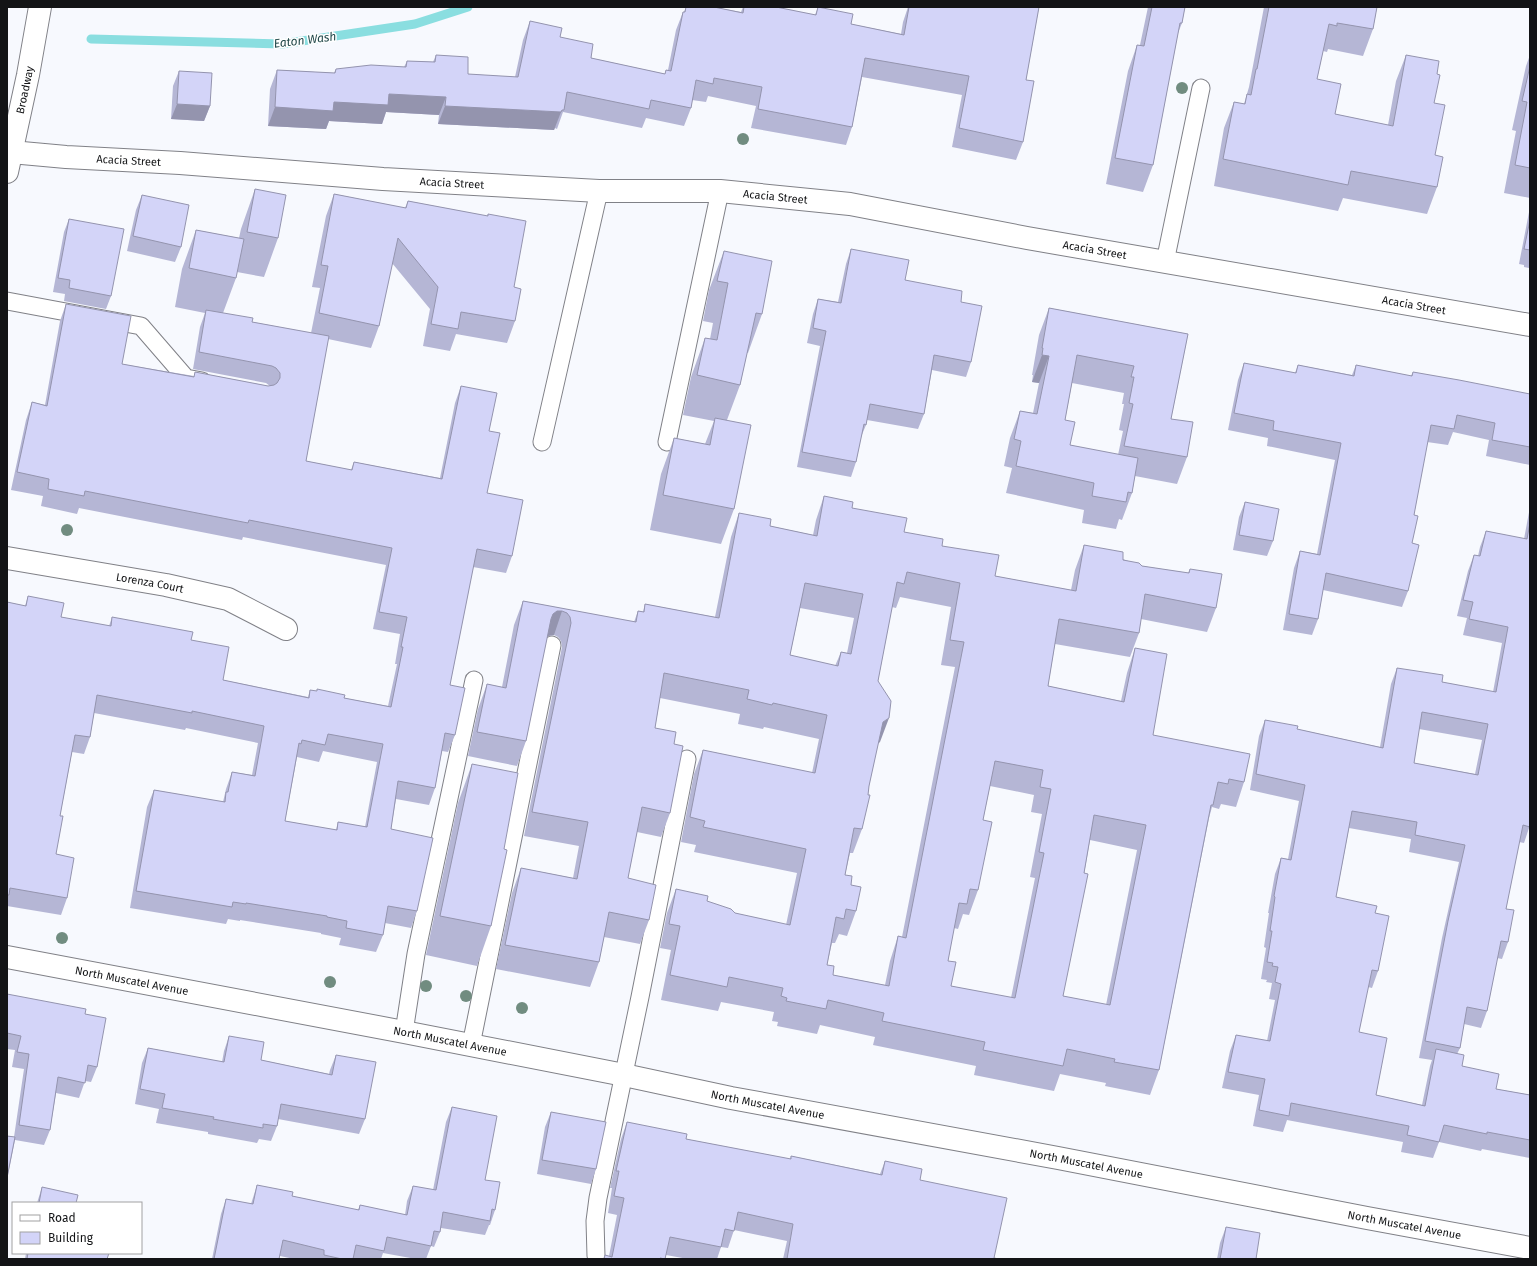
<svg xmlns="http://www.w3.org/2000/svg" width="1537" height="1266" font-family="'Fira Sans',sans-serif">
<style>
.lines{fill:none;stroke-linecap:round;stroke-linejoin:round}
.stream{stroke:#8adee0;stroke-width:9}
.service-casing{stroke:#808187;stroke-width:19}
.minor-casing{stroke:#808187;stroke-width:24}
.tertiary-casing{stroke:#808187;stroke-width:24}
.service{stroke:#fff;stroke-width:17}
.minor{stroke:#fff;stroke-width:22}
.tertiary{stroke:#fff;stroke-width:22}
.tree{fill:#718c80}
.wall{fill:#b5b6d5;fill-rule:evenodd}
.shaded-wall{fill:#9494ae}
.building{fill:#d3d4f8;stroke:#9494ae;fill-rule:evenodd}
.labels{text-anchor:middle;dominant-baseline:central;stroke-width:3;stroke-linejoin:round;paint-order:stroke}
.street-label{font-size:11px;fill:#131416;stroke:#fff}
.water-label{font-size:12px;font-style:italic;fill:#214849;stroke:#fff}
</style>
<rect width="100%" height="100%" fill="#f7f9fe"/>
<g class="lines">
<path class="stream" d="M91,39L282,44L415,24L468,7"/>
<defs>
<g id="service">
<path d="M1165,262L1201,88"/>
<path d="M7,301L141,326L186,378L202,381"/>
<path d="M542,442L599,191"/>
<path d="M667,442L720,191"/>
<path d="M404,1032L416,954L474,680"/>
<path d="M471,1045L552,645"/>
<path d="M596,1256L595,1221L598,1198L640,997L687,759"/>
</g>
<g id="minor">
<path id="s1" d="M11,152L66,157L180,163L383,179L599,191H720L850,204L1027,238L1530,325"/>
<path id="s2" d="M7,558L166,585L228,599L286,629"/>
<path id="s3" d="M7,957L404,1032L624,1075L731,1098L1058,1158L1367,1218L1530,1248"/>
</g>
<g id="tertiary">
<path id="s4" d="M7,172L28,75L40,7"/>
</g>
</defs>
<use href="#service" class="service-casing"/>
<use href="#minor" class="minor-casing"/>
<use href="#tertiary" class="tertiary-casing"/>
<use href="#service" class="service"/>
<use href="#minor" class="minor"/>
<use href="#tertiary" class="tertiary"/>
</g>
<g class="tree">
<circle cx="1182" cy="88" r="6"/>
<circle cx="743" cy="139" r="6"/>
<circle cx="67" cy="530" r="6"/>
<circle cx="62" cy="938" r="6"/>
<circle cx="330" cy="982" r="6"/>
<circle cx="426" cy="986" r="6"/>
<circle cx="466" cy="996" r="6"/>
<circle cx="522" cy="1008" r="6"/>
</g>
<g class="wall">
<path d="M686,7H714L741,12L743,7H776L815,15L818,7L851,24L901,34L903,22L908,7H1039L1026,80L1023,142L1016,160L952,147L962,95L862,77L852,127L846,145L751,128L756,106L708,96L706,102L692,100L691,108L684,126L646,118L642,128L563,112L557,129L555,128L554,130L438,124L439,115L386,112L382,124L329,121L326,129L268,126L270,89L277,70L334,73L336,69L404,67L407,61L433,62L436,55L468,74L515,77L523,40L530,21L560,37L591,58L665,74L666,70H668L676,30L683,12H684Z"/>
<path d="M1148,7H1185L1182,23L1178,33L1153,165L1143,192L1106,184L1128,71L1137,45H1140Z"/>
<path d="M1264,7H1377L1373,29L1363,56L1328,49L1327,52L1323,51L1317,79L1335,114L1388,125L1396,81L1406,55L1437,74L1434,103L1435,155L1437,187L1427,214L1343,198L1338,211L1214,186L1224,128L1234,102L1244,104L1249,87Z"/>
<path d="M1530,55V198L1504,193L1516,131L1512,130L1526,66Z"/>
<path d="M179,71L210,106L204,121L171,119L173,86Z"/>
<path d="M255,189L278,238L264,277L237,272L236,278L223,313L252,322L311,333L320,288L312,287L326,216L334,194L405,208L408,201L487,216L488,214L514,287L515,321L507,343L456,334L450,351L423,346L430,309L392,263L379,326L371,348L328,339L306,461L351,470L354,462L440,478L455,403L461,386L489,431L487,493L512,556L506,573L473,567L450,685L455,735L448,752L442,751L435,788L429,805L396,799L391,829L417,911L411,928L385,923L383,935L376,952L339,945L341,938L321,934V933L240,920V921L228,919L226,924L130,908L147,807L154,790L223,802L226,789L232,772L252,775L258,743L186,728L185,730L94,713L90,737L84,754L72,752L60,816L56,854L67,898L61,915L7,906V602L25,606L28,596L61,617L109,626L112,617L191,640L223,680L308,697L310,690L344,698L388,706L397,664H395L400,634L373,629L386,565L243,537L242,540L79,508L77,514L41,506L43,496L11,490L26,420L32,402L45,405L60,321L66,304L122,364L194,376L195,372L268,386H270L266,383L193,369L200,327L205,313L175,307L182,269L196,230L239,238L241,229ZM323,751L377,762L365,827L338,822L336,830L285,821L297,757L319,762Z"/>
<path d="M142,195L181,247L175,262L127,251L136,210Z"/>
<path d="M1530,207V270H1529V268L1524,267V265L1519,264Z"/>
<path d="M69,219L111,296L106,309L64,301L65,294L53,292L64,232Z"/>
<path d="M851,249L905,280L961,302L971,362L966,377L932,370L924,414L918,429L867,420L866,425L861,437L856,462L851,477L797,467L820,346L807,343L813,314L818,299L838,302L846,264Z"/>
<path d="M724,251L762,314L748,353H747L740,385L727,420L734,509L721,544L650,530L661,474L674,438L705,444L714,421L683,415L691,377L705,338L710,339L713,323L703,321L709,290Z"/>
<path d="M1049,308L1188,334L1171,419L1187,457L1177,484L1135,476L1132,493L1122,520L1119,519L1116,529L1082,523L1084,510L1006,493L1012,468L1004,466L1010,438L1020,411L1033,413L1039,383L1032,382L1033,375H1032L1039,335ZM1072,383L1124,393L1122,404H1124L1119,430L1123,431L1118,455L1070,445L1065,420Z"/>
<path d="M1244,363L1295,373L1298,365L1352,375L1356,365L1411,376L1413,372L1530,395V465L1486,456L1489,440L1453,432L1448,445L1427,442L1414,515L1408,591L1402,607L1323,590L1318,619L1312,635L1283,630L1294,568L1300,551L1317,554L1335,460L1267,446L1268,438L1228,430L1238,380Z"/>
<path d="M824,496L904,532L942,546L995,576L1071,590L1075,570L1084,545L1142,566L1188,573L1190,569L1216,608L1207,632L1141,619L1139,633L1130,657L1055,644L1048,686L1121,701L1127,673L1135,648L1153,735L1244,782L1236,807L1221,804L1219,809L1212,807L1209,818L1159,1070L1150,1095L1105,1086L1106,1083L1060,1074L1054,1091L974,1075L976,1066L873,1045L875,1037L820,1025L817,1034L777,1026L778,1022L772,1021L774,1012L721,1002L718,1011L661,1000L671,950L660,948L667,913L676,889L735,913L786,925L797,873L694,852L696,845L681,842L694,774L703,750L812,773L819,739L764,727L763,729L738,724L740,714L660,698L655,728L674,744L670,813L661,837L637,832L628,878L649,920L640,944L604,937L599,962L590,987L496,969L512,893L521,868L573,878L579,846L524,836L562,647L561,641L558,637L554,635L548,636H547L526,741L517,766L468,756L478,709L487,684L502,687L514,625L523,601L634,622L638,611L643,612L645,604L715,617L731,537L739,513L770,526L813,535L816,520ZM900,597L951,607L941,665L955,667L902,937L898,936L890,961L885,985L833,975L827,965L832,943H835L839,934L847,936L856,911L851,885L845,875L850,853H853L862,829L869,786L878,743L880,742L878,681L892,607L896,608ZM800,608L854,618L847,653L841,652L835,666L790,655ZM990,786L1034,795L1031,812L1042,814L1030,877L1035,878L1011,998L951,986L948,961L954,928L958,929L963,914L969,915L978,890L983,820ZM1090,840L1137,850L1106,1005L1063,996Z"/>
<path d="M1245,502L1273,541L1267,556L1233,550L1239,517Z"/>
<path d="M1530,507V825L1524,843L1519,842L1506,909L1508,942L1502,959L1497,958L1487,1011L1481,1028L1464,1024L1460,1048L1457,1054L1462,1066L1496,1089L1530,1095V1158L1482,1149L1481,1151L1439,1142L1433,1158L1401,1152L1403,1142L1287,1120L1283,1132L1253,1126L1259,1095L1222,1088L1230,1051L1236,1035L1267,1041L1275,1000L1269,999L1272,983L1266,982L1267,980L1261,979L1266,948L1264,947L1269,913H1268L1275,874L1281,858L1288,859L1299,801L1250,790L1259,736L1265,720L1297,729L1380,747L1391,684L1397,668L1442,682L1493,692L1502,643L1463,635L1467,618L1457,616L1468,571L1474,555L1478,556L1480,547L1486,531L1524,539ZM1419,729L1482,740L1475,774L1414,763ZM1349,828L1411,839L1409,852L1459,862L1442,938L1419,1058L1432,1060L1430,1066L1422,1105L1376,1095L1359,1032L1368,987L1372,988L1378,971L1375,913L1336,897Z"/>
<path d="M472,764L504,849L491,926L477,966L426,955L458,803Z"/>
<path d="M7,994L85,1014L97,1067L91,1082L85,1081L79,1098L56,1093L50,1130L44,1145L15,1140L7,1179V1136L14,1137L24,1069L12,1067L15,1050L7,1049Z"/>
<path d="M229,1036L261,1060L329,1074L330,1070L336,1055L365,1119L359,1134L278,1119L277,1126L271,1141L259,1139L257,1143L208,1134V1132L156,1123L159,1109L135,1104L142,1063L148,1048L222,1062L224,1051Z"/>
<path d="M452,1107L485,1180L495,1210L490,1225H489L485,1235L441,1228L440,1232L434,1247L431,1246L426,1259H416L383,1253L381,1259H294L280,1256L279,1259H212L221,1214L226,1199L251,1204L257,1185L292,1196L358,1210L360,1205L405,1215L407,1201L413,1186L433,1190L446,1122Z"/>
<path d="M551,1112L596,1169L591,1184L537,1174L545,1127Z"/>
<path d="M627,1122L686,1139L790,1159L791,1156L880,1174L885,1161L920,1180L994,1258L999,1259H783L787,1241L734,1230L728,1248L721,1247L717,1259H688L666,1255L665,1259H603L605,1255L609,1256L617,1215L608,1213L612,1188H610L621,1139Z"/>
<path d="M42,1187L76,1203H37Z"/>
<path d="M1226,1227L1256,1259H1217L1220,1243Z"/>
<path d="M26,1253H109L107,1259H25Z"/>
</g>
<g class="shaded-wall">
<path d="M389,94L446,97L439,115L386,112L382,124L329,121L326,129L268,126L275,107L334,102Z"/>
<path d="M177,104L210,106L204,121L171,119Z"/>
<path d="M445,106L561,112L554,130L438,124Z"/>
<path d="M1042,355L1049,356L1039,383L1032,382Z"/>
<path d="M557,611H562L554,635L548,636L544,639L551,619L553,614Z"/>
<path d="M889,718L880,742L874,746L883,722Z"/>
</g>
<g class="building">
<path d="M686,7H714L743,13L744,7H776L816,15L818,7L853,14L851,24L904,35L909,7H1039L1026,80L1034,81L1023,142L959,128L969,76L865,58L852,127L758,109L762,87L714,78L713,84L696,80L691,108L651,100L649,109L567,92L564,110H562L561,112L445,106L446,97L389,94L388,105L334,102L333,111L275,107L277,70L335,73L336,69L371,65L406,67L407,61L435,62L436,55L468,57V74L518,77L530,21L562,28L560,37L593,44L591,58L665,74L666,70L671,71L683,12H685Z"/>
<path d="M1152,7H1185L1182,23H1180L1153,165L1115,158L1137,45L1144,46Z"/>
<path d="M1269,7H1377L1373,29L1337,23V26L1329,24L1317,79L1341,84L1335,114L1393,126L1406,55L1439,61L1437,74L1440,75L1434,103L1445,105L1435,155L1443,157L1437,187L1351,171L1348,185L1223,159L1234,102L1245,104L1247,94L1251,95L1256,69H1257Z"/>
<path d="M1530,66V168L1515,165L1527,102L1522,101Z"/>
<path d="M179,71L212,73L210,106L177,104Z"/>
<path d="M255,189L286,195L278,238L247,232Z"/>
<path d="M334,194L406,208L408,201L488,216V214L526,221L514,287L521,289L515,321L461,312L458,329L431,324L438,287L398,238L379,326L319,313L328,266L321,265Z"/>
<path d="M142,195L189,205L181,247L133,236Z"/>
<path d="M69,219L124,229L111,296L69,288L70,280L58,278Z"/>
<path d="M1530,220V252V250L1524,249Z"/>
<path d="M196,230L244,239L236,278L189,268Z"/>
<path d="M851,249L909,260L905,280L962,291L961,302L982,306L971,362L934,355L924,414L870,404L866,425L864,424L856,462L802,452L826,331L813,328L818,299L841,303Z"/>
<path d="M724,251L772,261L762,314L756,313L740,385L697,375L705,338L717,340L728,283L717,281Z"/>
<path d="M66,304L131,316L122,364L194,377L195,372L268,386L274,385L277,383L280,378V373L276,368L272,366L199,352L206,310L253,318L252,322L329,336L306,461L352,470L354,462L442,479L461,386L497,393L489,431L500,433L487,493L523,500L512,556L477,549L450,685L465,688L455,735L445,733L435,788L398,781L391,829L433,838L417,911L388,906L383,935L346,928L347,921L327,917V916L246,903V904L233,902L232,907L136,891L154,790L225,802L226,792H228L232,772L255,776L264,726L192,711V713L97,695L90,737L75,735L60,816H63L56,854L74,858L67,898L10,888L9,895H7V602L26,606L28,596L64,603L61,617L111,626L112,617L193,632L191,640L229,647L223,680L309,698L310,690L317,691V689L345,695L344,698L391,707L403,647H401L407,617L379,612L392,548L249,520L248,523L85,491L84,496L48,489L49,479L17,472L32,402L47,406ZM328,734L383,744L367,827L338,822L337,830L285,821L299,743L301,744L302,740L325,745Z"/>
<path d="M1049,308L1188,334L1171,419L1193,422L1187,457L1124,446L1133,404L1129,403L1134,377H1131L1134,366L1077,355L1065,420L1075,422L1070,445L1138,458L1132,493L1128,492L1126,502L1092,496L1094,483L1016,466L1021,441L1014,439L1020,411L1037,414L1049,356L1042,355L1043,348H1042Z"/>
<path d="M1244,363L1296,373L1298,365L1354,376L1356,365L1412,376L1413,372L1459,380L1530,394V447L1492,440L1495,423L1457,415L1454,429L1431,425L1414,515L1418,516L1412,543L1419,545L1408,591L1326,573L1318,619L1289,614L1300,551L1320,555L1341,443L1273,430L1274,421L1234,413Z"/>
<path d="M715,418L751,425L734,509L663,495L674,438L710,445Z"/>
<path d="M824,496L853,502L852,508L907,518L904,532L943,539L942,546L999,555L995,576L1076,591L1084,545L1123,552V560L1139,563L1142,566L1189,573L1190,569L1222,574L1216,608L1145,594L1139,633L1059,619L1048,686L1124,702L1135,648L1167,654L1153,735L1250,754L1244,782L1229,779L1228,784L1218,782L1213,805H1211L1159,1070L1114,1062L1115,1059L1067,1049L1063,1066L983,1050L985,1042L882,1021L884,1013L828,1000L826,1009L786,1001L787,998L781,996L783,988L729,977L727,987L670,975L680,926L669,924L676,889L708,896L707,901L731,909L735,913L790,925L806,849L703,827L705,821L690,817L703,750L815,773L827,715L773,703L772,705L747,699L749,690L664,673L655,728L676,732L674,744L683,746L670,813L642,807L628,878L656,885L649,920L609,912L599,962L505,945L521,868L577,879L588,822L532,812L571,623L570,617L567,613L562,611H557L553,614L551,619L526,741L477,732L487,684L506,688L523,601L636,622L638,611L644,612L645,604L719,618L739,513L771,519L770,526L817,536ZM907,572L960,583L950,640L964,642L906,938L898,936L889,986L833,975L834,966L827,965L836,917L844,919L846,909L856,911L861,887L851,885L852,876L845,875L854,828L862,829L870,795H868L869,786L883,722L889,718L891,701L878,681L897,582L904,584ZM805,583L863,594L851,654L841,652L838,666L790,655ZM995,761L1043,770L1040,787L1051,789L1039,852L1044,853L1015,998L951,986L956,962L948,961L959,903L967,904L970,889L978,890L992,822L983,820ZM1094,815L1146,825L1110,1005L1063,996L1088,874L1084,873Z"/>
<path d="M1245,502L1279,509L1273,541L1239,535Z"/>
<path d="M1530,523V827L1523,825L1506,909L1514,910L1508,942L1501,941L1487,1011L1467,1007L1460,1048L1425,1041L1448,921L1465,845L1415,835L1417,822L1352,811L1336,897L1377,906L1375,913L1389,916L1378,971L1372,970L1359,1032L1387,1038L1376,1095L1425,1106L1436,1049L1464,1055L1462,1066L1499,1074L1496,1089L1530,1095V1140L1487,1132V1134L1444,1125L1439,1142L1407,1135L1409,1126L1291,1103L1289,1116L1259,1110L1265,1079L1228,1072L1236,1035L1270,1041L1281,984L1275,982L1278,967L1272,966L1273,963L1267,962L1272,931H1270L1275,897L1274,896L1281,858L1291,860L1305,785L1256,774L1265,720L1298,726L1297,729L1383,748L1397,668L1443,675L1442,682L1496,692L1508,627L1469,619L1473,602L1463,600L1474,555L1480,556L1486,531L1527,539ZM1422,712L1488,724L1478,775L1414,763Z"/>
<path d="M472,764L518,773L504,849L507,850L491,926L440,916Z"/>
<path d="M7,994L86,1009L85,1014L106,1018L97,1067L88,1065L85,1083L58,1077L50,1130L19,1125L29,1054L17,1052L21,1036L7,1033Z"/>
<path d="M229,1036L264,1042L261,1060L332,1075L336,1055L376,1062L365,1119L281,1104L277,1126L263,1124V1128L213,1119L214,1117L162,1108L165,1094L140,1089L148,1048L224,1062Z"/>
<path d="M452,1107L497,1116L485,1180L500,1182L495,1210L492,1209L490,1221L443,1212L440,1232L434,1231L431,1246L387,1237L384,1251L356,1245L353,1259H342L324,1255V1250L283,1240L279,1259H214L226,1199L253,1204L257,1185L293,1192L292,1196L359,1210L360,1205L407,1215L413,1186L436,1190Z"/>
<path d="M551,1112L606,1122L596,1169L542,1160Z"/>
<path d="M627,1122L687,1134L686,1139L791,1159V1156L882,1175L885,1161L922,1169L920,1180L1007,1198L994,1258L999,1259H787L793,1224L738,1212L734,1231L725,1229L721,1247L670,1237L665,1259L660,1258V1259H604L605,1255L612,1257L624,1198L614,1196L619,1171H616Z"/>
<path d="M7,1136L15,1137L7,1178Z"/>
<path d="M42,1187L78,1195L76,1203H39Z"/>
<path d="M1226,1227L1260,1233L1256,1259H1220Z"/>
<path d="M28,1253H109L107,1259H27Z"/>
</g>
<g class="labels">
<g class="street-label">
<text stroke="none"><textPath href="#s4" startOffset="84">Broadway</textPath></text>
<text stroke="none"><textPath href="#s1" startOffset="118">Acacia Street</textPath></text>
<text stroke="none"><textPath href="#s1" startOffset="442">Acacia Street</textPath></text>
<text stroke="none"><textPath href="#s1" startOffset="766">Acacia Street</textPath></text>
<text stroke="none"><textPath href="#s1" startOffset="1090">Acacia Street</textPath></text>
<text stroke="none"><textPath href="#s1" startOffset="1414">Acacia Street</textPath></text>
<text stroke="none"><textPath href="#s2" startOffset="145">Lorenza Court</textPath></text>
<text stroke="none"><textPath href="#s3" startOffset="127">North Muscatel Avenue</textPath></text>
<text stroke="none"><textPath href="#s3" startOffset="451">North Muscatel Avenue</textPath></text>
<text stroke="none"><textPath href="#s3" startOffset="775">North Muscatel Avenue</textPath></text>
<text stroke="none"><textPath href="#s3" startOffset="1099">North Muscatel Avenue</textPath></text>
<text stroke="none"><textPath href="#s3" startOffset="1423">North Muscatel Avenue</textPath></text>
</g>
<g class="water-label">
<text transform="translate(305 40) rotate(-7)">Eaton Wash</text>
</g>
</g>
<rect width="1537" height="1266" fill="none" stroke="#131416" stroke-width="16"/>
<rect x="12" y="1202" width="130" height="52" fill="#ffffff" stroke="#a1a1a2"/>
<rect x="20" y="1215" width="20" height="6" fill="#ffffff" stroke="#a1a1a2"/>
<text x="48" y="1222" font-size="12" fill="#131416">Road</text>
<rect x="20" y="1232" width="20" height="12" fill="#d3d4f8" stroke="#a1a1a2"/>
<text x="48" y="1242" font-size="12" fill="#131416">Building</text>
</svg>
